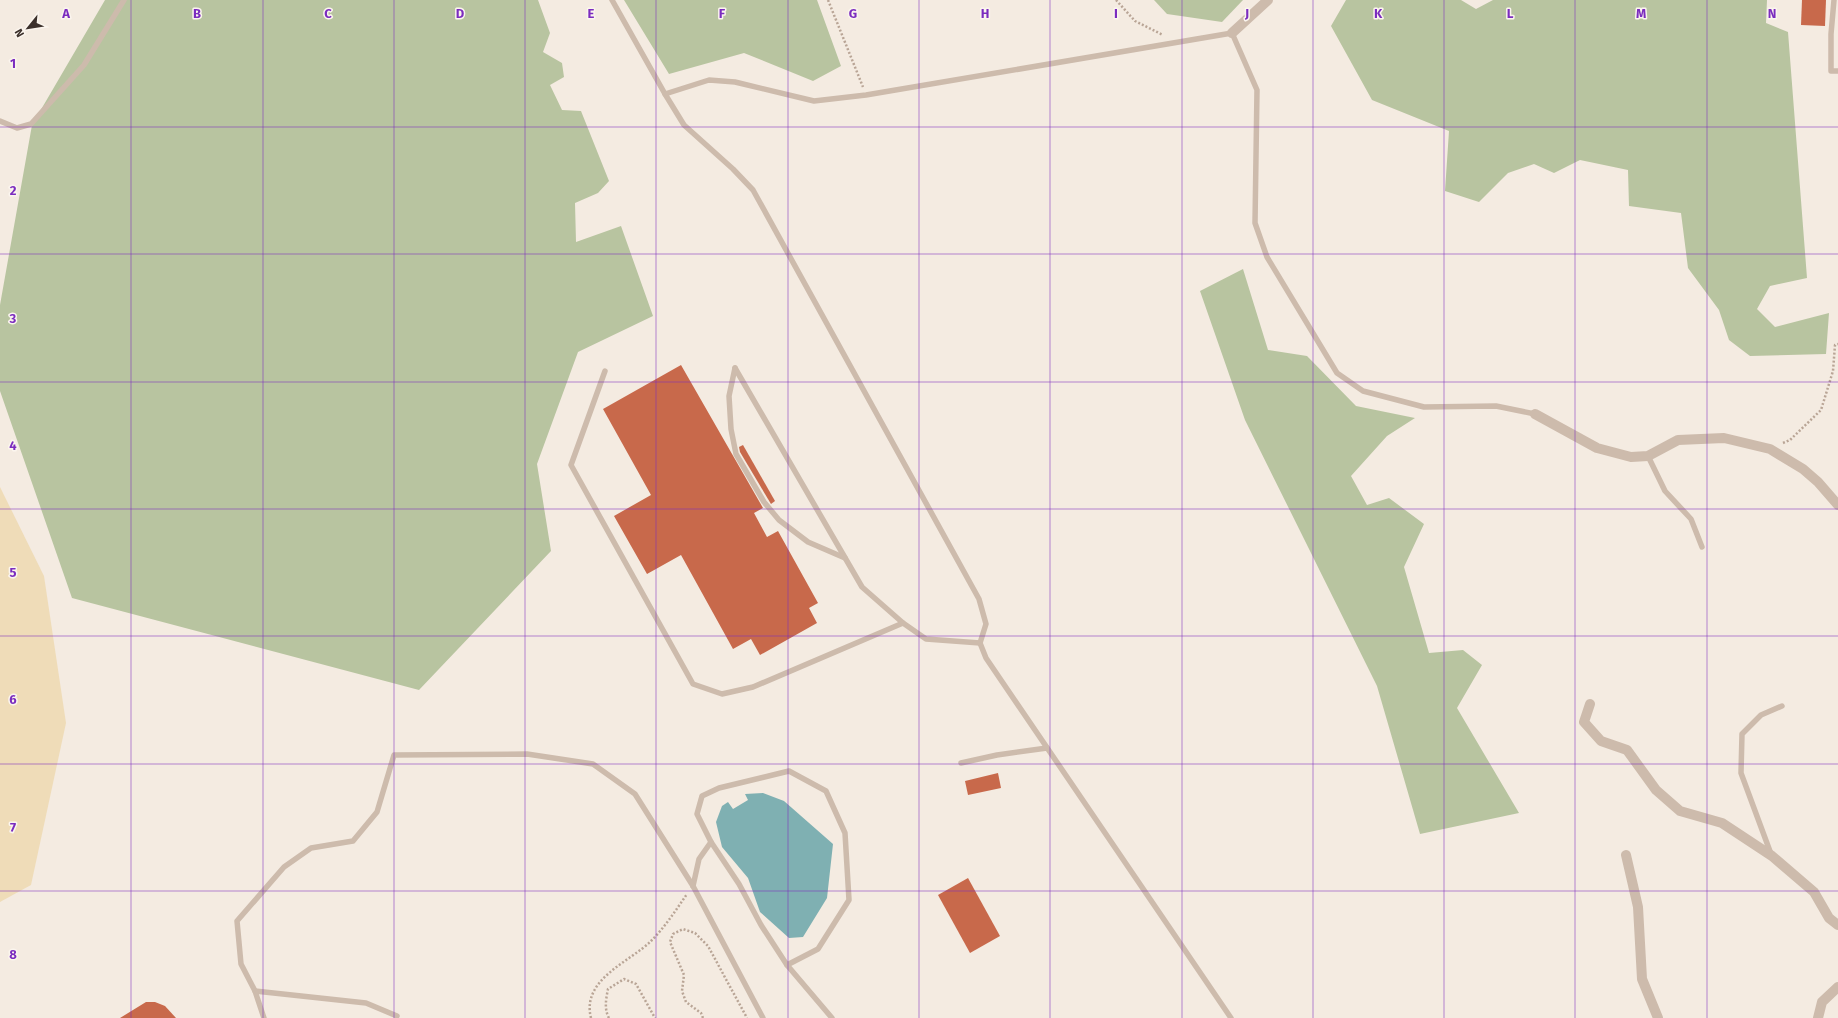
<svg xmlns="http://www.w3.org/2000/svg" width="1838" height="1018" font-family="'Fira Sans',sans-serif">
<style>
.green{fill:#b8c4a0}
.sand{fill:#efdcb8}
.water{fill:#7fb0b2}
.building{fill:#c8694b}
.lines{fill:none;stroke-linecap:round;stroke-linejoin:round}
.path{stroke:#b9a596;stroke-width:2.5;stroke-dasharray:2 2;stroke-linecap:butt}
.lane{stroke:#cdbbac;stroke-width:5.5}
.street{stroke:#cdbbac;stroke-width:10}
.grid{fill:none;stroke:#7b2cbf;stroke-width:1;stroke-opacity:0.55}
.grid-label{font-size:13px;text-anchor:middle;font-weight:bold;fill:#7b2cbf;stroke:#fbf5ee;stroke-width:3;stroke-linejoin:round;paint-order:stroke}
</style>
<rect width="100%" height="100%" fill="#f4ebe1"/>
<g class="green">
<path d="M105,0H538L550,33L543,52L562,63L564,77L550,85L562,110L581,111L609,181L598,193L575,203L576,242L621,226L653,316L578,352L537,464L551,551L419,690L72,598L0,391V305L32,125Z"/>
<path d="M624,0H817L841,66L813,81L744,53L669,74Z"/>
<path d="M1154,0H1243L1222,22L1167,14Z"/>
<path d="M1346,0H1461L1476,9L1493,0H1767L1766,23L1788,32L1807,278L1770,286L1757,309L1775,327L1829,313L1826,354L1750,356L1729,340L1719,310L1688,268L1681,213L1629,206L1628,170L1580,160L1554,173L1534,164L1508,173L1479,202L1445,191L1449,131L1372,100L1331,26Z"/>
<path d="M1243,269L1268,350L1307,356L1356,406L1415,418L1387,436L1351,476L1367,505L1389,498L1424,524L1404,567L1429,653L1463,650L1482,665L1457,708L1519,813L1420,834L1377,686L1245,420L1200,291Z"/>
</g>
<path class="sand" d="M0,487L44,576L66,723L31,885L0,902Z"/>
<path class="water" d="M763,793L784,801L833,844L827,898L803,937L789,938L760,912L748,878L722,847L716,822L722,806L728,802L733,809L748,800L745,794Z"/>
<g class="building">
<path d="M1802,0H1826L1825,26L1801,25Z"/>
<path d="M681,365L763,508L754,513L767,537L778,531L818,603L809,608L817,623L760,655L751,639L733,649L681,555L647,574L614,516L651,495L603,409Z"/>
<path d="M743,445L775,501L771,504L740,452L739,447Z"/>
<path d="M998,773L1001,788L968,795L965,781Z"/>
<path d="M968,878L1000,936L970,953L938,895Z"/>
<path d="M146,1002H155L165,1006L176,1018H120Z"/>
</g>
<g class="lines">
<g class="path">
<path d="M828,0L863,87"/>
<path d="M1116,0L1135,21L1163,35"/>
<path d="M1783,443L1790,440L1821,410L1833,371L1835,345L1838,344"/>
<path d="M591,1018C581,979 630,962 651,941C665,927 676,910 687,894"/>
<path d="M609,1018C604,1009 606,999 608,989L624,979L636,984L655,1018"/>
<path d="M703,1018L701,1013L686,1002L682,991L684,975L670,942L673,934L683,929L695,933L708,946L747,1018"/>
</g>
<g class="lane">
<path d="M612,0L665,94"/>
<path d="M1834,0L1831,34V71H1838"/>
<path d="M0,121L17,128L31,124L84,65L124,0"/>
<path d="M735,368L862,587L903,623L926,639L980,643"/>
<path d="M735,368L729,396L731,429L736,454L764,502L779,520L808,542L845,558"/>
<path d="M605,371L571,465L693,684L722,694L753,687L903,623"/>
<path d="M1648,456L1665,491L1691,519L1702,547"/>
<path d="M961,763L997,755L1047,748"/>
<path d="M789,771L826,791L845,833L849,900L818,949L787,965L761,925L739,884L711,842L697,814L702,796L719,788Z"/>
<path d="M1771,854L1741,773L1742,734L1761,715L1782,706"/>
<path d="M693,886L699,859L711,842"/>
<path d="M787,965L832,1018"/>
<path d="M255,991L366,1003L397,1016"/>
<path d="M264,1018L255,991L241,964L237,921L284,867L311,848L353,841L377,812L394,755L527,754L593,764L635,794L693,886L763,1018"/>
<path d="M1231,1018L986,658L980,643L986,624L979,599L753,190L733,169L684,125L665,94L709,80L735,82L814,101L866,95L1232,33L1257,90L1255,223L1267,257L1337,373L1363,391L1424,407L1496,406L1535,414"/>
</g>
<g class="street">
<path d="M1232,33L1268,0"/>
<path d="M1535,414L1597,448L1631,457L1648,456L1678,440L1724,438L1770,449L1803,469L1818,482L1838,505"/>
<path d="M1590,704L1584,722L1601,741L1627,750L1656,790L1680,811L1722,823L1772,856L1814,892L1829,918L1838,925"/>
<path d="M1626,855L1638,907L1642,979L1658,1018"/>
<path d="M1818,1018L1822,1002L1838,987"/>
</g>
</g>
<path class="grid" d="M131,0V1018M263,0V1018M394,0V1018M525,0V1018M656,0V1018M788,0V1018M919,0V1018M1050,0V1018M1182,0V1018M1313,0V1018M1444,0V1018M1575,0V1018M1707,0V1018M0,127H1838M0,254H1838M0,382H1838M0,509H1838M0,636H1838M0,764H1838M0,891H1838"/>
<g class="grid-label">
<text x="66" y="18">A</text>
<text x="197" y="18">B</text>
<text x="328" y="18">C</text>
<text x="460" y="18">D</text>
<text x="591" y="18">E</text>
<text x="722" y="18">F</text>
<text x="853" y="18">G</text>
<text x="985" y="18">H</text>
<text x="1116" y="18">I</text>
<text x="1247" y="18">J</text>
<text x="1378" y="18">K</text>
<text x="1510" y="18">L</text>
<text x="1641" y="18">M</text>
<text x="1772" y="18">N</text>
<text x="13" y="68">1</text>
<text x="13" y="195">2</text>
<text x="13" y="323">3</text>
<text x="13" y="450">4</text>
<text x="13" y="577">5</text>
<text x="13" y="704">6</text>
<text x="13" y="832">7</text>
<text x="13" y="959">8</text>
</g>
<g transform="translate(28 28) rotate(240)" stroke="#fbf5ee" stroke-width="3" paint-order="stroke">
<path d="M0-3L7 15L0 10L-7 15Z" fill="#3b302b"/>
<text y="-6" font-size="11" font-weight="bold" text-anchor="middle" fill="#3b302b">N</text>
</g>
</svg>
